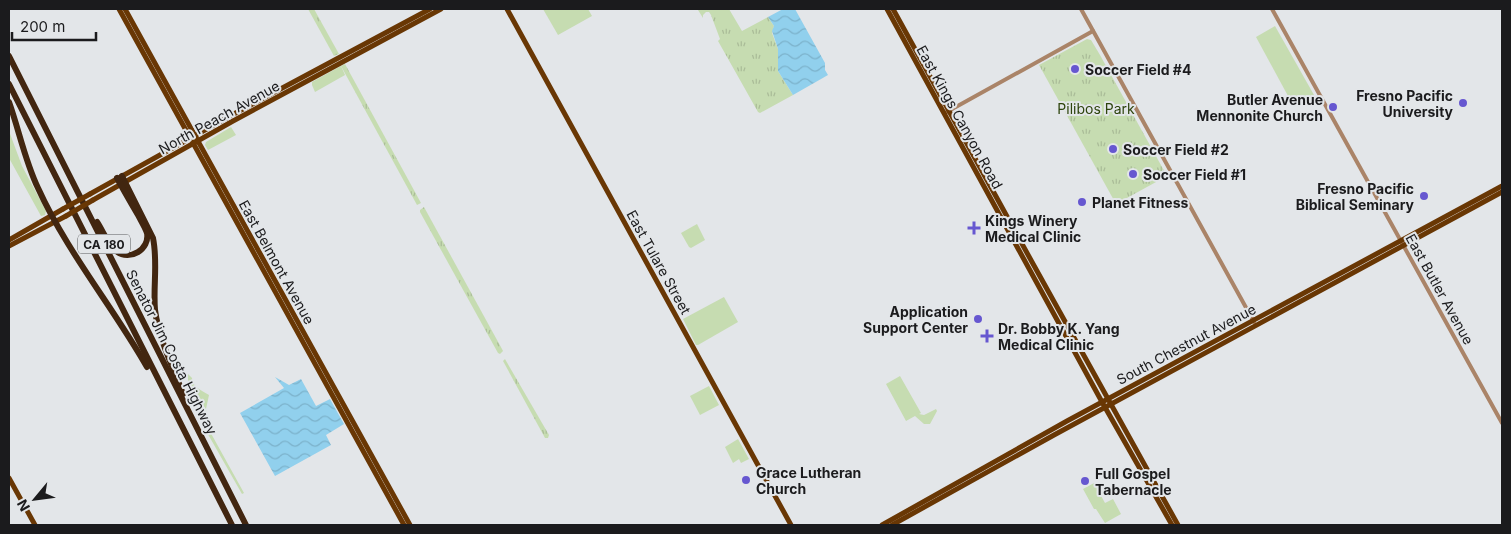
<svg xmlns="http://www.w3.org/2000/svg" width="1511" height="534" font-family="Inter,sans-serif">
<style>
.grass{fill:#c6dcb1}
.park{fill:url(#park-tufts)}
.water{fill:url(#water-waves)}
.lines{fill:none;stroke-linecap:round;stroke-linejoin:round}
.minor{stroke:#aa8468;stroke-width:4}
.major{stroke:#693704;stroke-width:5}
.highway{stroke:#422610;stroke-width:6}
.major-bridge{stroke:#693704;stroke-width:5}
.poi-dot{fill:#6657d0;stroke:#e3e6e9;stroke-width:2}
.labels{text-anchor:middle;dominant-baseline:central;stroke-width:4;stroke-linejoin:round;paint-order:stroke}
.shield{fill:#e3e6e9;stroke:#57585a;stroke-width:1}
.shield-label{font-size:12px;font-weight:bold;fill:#1b1b1d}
.poi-label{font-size:14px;font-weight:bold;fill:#1b1b1d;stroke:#e3e6e9;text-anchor:start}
.park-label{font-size:14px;fill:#2d440c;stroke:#e3e6e9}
.street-label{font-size:14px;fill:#1b1b1d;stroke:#e3e6e9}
</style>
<defs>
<pattern id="park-tufts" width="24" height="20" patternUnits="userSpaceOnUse" patternTransform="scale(1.25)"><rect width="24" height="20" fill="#c6dcb1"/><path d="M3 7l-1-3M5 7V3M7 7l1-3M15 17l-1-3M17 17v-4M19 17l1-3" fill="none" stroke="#aabc98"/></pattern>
<pattern id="water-waves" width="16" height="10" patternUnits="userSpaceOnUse" patternTransform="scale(1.25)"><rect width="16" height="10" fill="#91d0ed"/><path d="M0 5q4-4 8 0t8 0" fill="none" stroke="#7cb2cb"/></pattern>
</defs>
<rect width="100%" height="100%" fill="#e3e6e9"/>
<g class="grass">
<path d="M543,9H588L592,16L558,35Z"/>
<path d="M1275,26L1314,95L1294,107L1256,37Z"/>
<path d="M341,66L345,75L315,92L312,85V82Z"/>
<path d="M231,127L236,135L208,150L205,145L206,142Z"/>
<path d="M9,131L22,166L46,211L45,215L41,216L9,158Z"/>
<path d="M697,224L705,240L691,248L689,247L681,233Z"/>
<path d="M724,297L738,322L698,345H696L683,319Z"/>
<path d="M188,374L192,378C192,387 201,390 209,395L206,409L208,428L244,493L242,494L205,429V418L188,380Z"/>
<path d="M900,376L921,413L919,414L924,415L936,409L937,411L930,424H924L915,416L906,421L886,384Z"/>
<path d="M709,386L719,405L700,415L690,396Z"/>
<path d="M738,439L749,459L741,463L739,459L733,463L725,447Z"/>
<path d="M1094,483L1105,503L1113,499L1121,514L1105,523L1096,509H1094L1083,489Z"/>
</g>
<g class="park">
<path d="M308,9H314L339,54L334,56Z"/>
<path d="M706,9H729L742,31L768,17L774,26L772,33L778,49V71L793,95L760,113L758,112L718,41L720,39L711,15L709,12H706L703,15V18L698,10Z"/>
<path d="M1087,39L1091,40L1100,55L1167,176L1116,204L1039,65Z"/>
<path d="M345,64L421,203L417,205L341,66Z"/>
<path d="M424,207L502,349L503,351L500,354L498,353L420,212V210Z"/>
<path d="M505,359L549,435L548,438H545L503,361Z"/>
</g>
<g class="water">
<path d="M783,9H795L825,63V70L828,75L793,95L778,71V49L772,31L774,26L768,17Z"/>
<path d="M275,377L289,385L301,379L316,406L330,399L344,424L326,435L331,445L275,476L240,413L284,388Z"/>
</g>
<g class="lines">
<g class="minor">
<path d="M1081,9L1254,322"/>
<path d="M1272,9L1502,423"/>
<path d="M945,113L1093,31"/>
</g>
<g class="major">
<path d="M119,9L404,525"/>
<path d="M125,9L410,525"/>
<path d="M507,9L791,525"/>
<path d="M887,9L1102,402L1172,525"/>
<path d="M893,9L1032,262L1178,525"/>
<path d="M90,194L230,116L430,9"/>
<path d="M93,200L233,121L441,9"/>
<path d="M9,240L63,209"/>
<path d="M9,246L66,216"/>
<path d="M9,478L35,525"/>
<path d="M882,525L1067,421L1502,186"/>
<path d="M892,525L1054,435L1502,192"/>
</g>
<g class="highway">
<path d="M9,56L246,525"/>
<path d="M9,84L232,525"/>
<path d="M9,102C19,130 25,161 38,188C67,252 113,307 147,367"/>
<path d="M122,176L153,238C158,262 153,286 155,310C159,340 173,367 183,394"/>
<path d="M97,222C103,231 108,244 116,251C130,262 150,249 147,233C145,227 141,221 138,215C131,203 124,191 117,178"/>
</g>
<g class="major-bridge">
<path d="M63,209L90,194"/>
<path d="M66,216L93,200"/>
</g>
</g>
<g class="poi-dot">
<circle cx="1075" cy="69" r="5"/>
<circle cx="1463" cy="103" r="5"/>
<circle cx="1333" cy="107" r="5"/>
<circle cx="1113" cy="149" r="5"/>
<circle cx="1133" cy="174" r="5"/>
<circle cx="1424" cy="196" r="5"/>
<circle cx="1082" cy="202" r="5"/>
<path d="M971.5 220.5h5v5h5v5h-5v5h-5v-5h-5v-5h5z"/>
<circle cx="978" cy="319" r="5"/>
<path d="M984.5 328.5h5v5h5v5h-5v5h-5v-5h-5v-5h5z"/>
<circle cx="746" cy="480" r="5"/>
<circle cx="1085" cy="481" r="5"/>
</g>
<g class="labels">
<rect class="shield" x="78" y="234.5" width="52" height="19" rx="4"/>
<g class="shield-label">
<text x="104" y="244">CA 180</text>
</g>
<g class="poi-label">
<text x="1085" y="69">Soccer Field #4</text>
<text x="1453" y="95" text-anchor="end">Fresno Pacific<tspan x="1453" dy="16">University</tspan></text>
<text x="1323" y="99" text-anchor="end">Butler Avenue<tspan x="1323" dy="16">Mennonite Church</tspan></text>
<text x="1123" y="149">Soccer Field #2</text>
<text x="1143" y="174">Soccer Field #1</text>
<text x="1414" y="188" text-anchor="end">Fresno Pacific<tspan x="1414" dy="16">Biblical Seminary</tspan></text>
<text x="1092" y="202">Planet Fitness</text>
<text x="985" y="220">Kings Winery<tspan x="985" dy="16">Medical Clinic</tspan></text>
<text x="968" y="311" text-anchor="end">Application<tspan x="968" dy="16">Support Center</tspan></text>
<text x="998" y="328">Dr. Bobby K. Yang<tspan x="998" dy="16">Medical Clinic</tspan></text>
<text x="756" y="472">Grace Lutheran<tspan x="756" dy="16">Church</tspan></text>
<text x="1095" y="473">Full Gospel<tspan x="1095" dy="16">Tabernacle</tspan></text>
</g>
<g class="park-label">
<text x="1096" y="108">Pilibos Park</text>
</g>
<g class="street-label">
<text transform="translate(219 117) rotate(-29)">North Peach Avenue</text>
<text transform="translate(960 117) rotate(61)">East Kings Canyon Road</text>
<text transform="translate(277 262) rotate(61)">East Belmont Avenue</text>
<text transform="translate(659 262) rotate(61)">East Tulare Street</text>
<text transform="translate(1440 289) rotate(61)">East Butler Avenue</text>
<text transform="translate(1186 344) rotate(-28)">South Chestnut Avenue</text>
<text transform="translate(172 352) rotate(63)">Senator Jim Costa Highway</text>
</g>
</g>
<rect width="1511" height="534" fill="none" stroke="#1b1b1d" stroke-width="20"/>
<g transform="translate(35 499) rotate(241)" stroke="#e3e6e9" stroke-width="4" paint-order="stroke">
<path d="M0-4L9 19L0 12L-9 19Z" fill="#1b1b1d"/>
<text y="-8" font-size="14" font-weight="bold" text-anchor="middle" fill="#1b1b1d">N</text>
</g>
<path d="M12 32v8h84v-8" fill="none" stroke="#1b1b1d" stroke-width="2.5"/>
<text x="20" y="32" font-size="15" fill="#1b1b1d" stroke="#e3e6e9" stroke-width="4" paint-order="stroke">200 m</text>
</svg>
